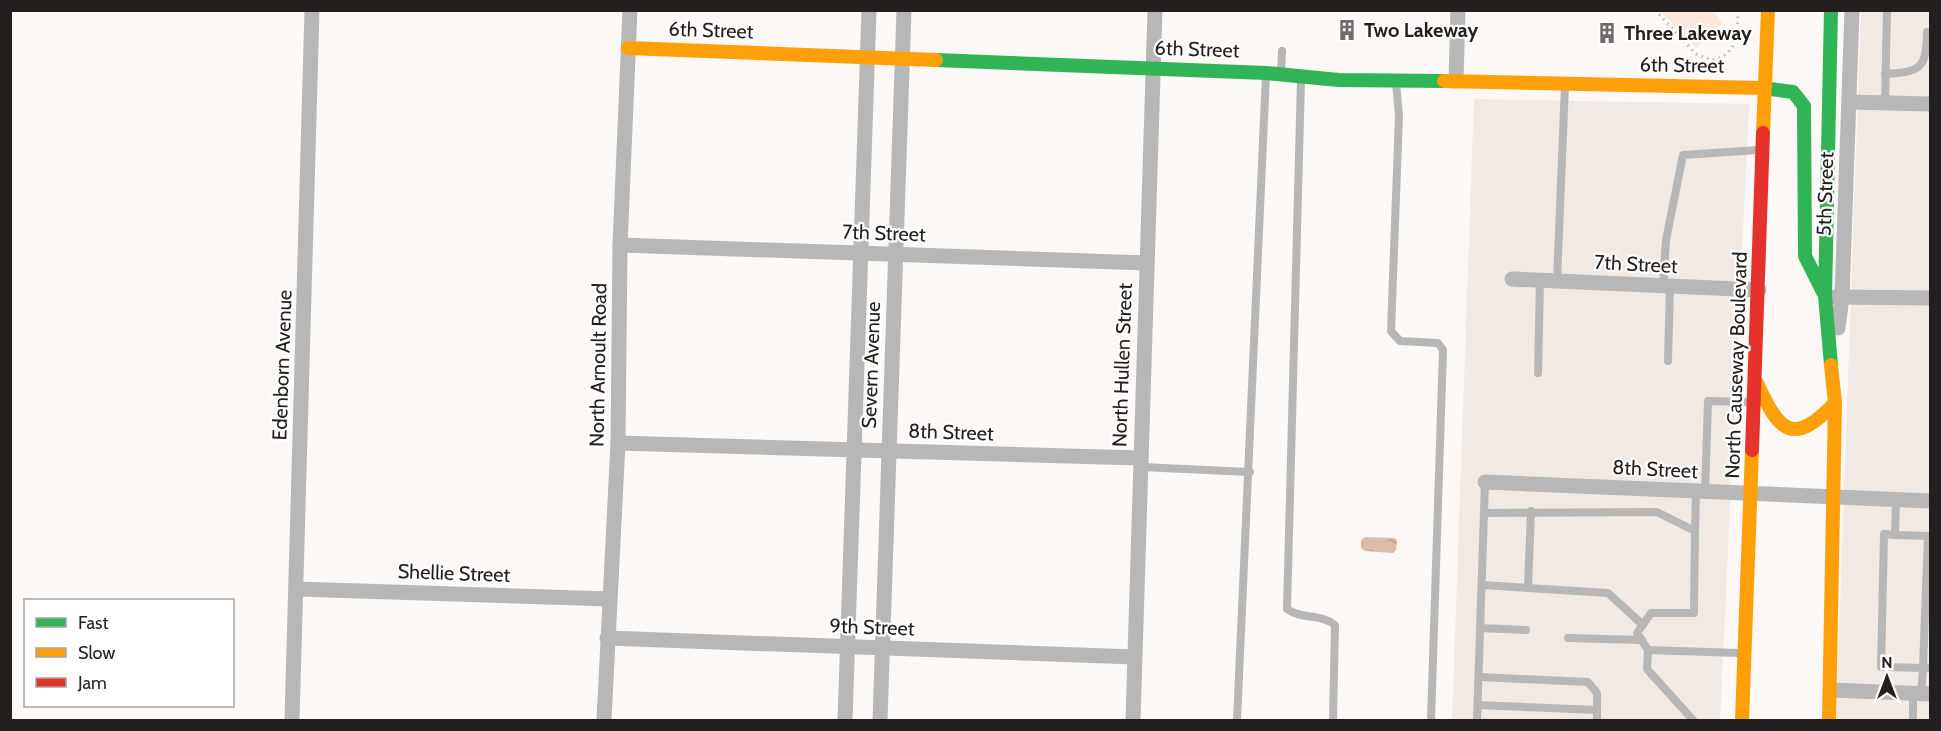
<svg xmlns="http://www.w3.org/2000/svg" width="1941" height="731" font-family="Cabin,sans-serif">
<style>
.built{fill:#f1e9e4}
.garden{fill:#fce8dd}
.water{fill:url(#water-ripples)}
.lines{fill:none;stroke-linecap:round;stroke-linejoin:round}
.path{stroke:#bbbbba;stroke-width:3;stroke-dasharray:1.5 4.5;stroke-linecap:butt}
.lane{stroke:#b6b7b6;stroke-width:8}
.street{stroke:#b6b7b6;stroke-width:15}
.fast{stroke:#30b455;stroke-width:14}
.slow{stroke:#ff9f0a;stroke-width:14}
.jam{stroke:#e5322d;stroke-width:14}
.labels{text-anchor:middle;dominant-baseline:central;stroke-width:4.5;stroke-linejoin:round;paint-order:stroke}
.street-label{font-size:20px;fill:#221f1e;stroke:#fff}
.poi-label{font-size:20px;font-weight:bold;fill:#221f1e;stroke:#fff;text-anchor:start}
</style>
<defs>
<pattern id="water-ripples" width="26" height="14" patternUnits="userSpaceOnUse" patternTransform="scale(1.5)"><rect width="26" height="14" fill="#dcbba9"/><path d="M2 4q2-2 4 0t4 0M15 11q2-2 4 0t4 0" fill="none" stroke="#bca091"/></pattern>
</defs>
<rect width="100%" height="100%" fill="#fbf8f5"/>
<g class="built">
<path d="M1861,11H1930V720H1836Z"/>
<path d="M1474,99L1749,104L1720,720H1452Z"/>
</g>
<path class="garden" d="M1661,11H1712L1723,23L1696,48Z"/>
<path class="water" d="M1365,537L1394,538L1397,540L1396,550L1393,553L1365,551L1361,548V540Z"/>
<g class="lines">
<path class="path" d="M1655,10L1696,54L1712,60C1739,54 1737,34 1738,10"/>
<g class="lane">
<path d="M1281,74L1282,51"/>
<path d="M1885,74C1922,72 1926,68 1927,32"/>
<path d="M1301,80L1287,609C1302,620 1320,613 1335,625L1333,720"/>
<path d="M1396,83L1399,116L1391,331L1400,341L1438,343L1443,350L1431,720"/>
<path d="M1885,103L1887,10"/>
<path d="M1557,281L1565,85"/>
<path d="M1663,286L1666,240L1683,155L1758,150"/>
<path d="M1668,361L1670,286"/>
<path d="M1538,373L1540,280"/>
<path d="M1141,467L1250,472"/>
<path d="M1705,493L1708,401L1750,402"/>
<path d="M1896,500L1895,535L1930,536"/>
<path d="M1484,513L1657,512L1695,531L1696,493"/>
<path d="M1895,535L1884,534L1881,667L1923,668L1928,536"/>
<path d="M1482,585L1608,593L1643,625"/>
<path d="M1528,588L1531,511"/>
<path d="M1480,628L1526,630"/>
<path d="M1568,638L1642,640"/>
<path d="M1648,650L1739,653"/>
<path d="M1479,677L1588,682L1597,693V720"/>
<path d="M1913,693V720"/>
<path d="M1921,694L1923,668H1930"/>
<path d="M1478,705L1597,710"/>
<path d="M1237,720L1266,75"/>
<path d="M1477,720L1485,482"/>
<path d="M1693,720L1647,669L1648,650L1637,633L1651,613H1694L1695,531"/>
</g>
<g class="street">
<path d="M1456,81L1458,10"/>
<path d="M1850,102L1930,104"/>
<path d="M620,245L1146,263"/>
<path d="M1512,279L1759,290"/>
<path d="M1835,297L1930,298"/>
<path d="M1838,328L1842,297L1852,10"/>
<path d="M618,443L1139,458"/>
<path d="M1485,482L1930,501"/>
<path d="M296,589L609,599"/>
<path d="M607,638L1134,657"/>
<path d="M1830,690L1930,694"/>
<path d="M292,720L312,10"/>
<path d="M604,720L618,443L620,245L630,10"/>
<path d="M845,720L869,10"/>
<path d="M880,720L904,10"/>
<path d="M1133,720L1155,10"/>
</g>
<g class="fast">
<path d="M1831,10L1825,296L1831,365"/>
<path d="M936,60L1266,73L1339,80L1444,81"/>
<path d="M1763,88L1793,92L1804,106L1805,256L1823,292"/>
</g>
<g class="slow">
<path d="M628,48L936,60"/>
<path d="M1444,81L1763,88"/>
<path d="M1763,133L1768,10"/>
<path d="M1757,383C1779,432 1793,447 1835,403"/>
<path d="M1742,720L1752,450"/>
<path d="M1829,720L1835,403L1831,365"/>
</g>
<path class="jam" d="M1752,450L1763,133"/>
</g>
<defs>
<symbol id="building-bare" viewBox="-9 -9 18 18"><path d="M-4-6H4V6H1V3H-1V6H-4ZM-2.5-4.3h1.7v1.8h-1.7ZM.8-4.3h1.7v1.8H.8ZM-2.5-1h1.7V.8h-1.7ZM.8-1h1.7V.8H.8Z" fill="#6e6b69" stroke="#fff" stroke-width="2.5" paint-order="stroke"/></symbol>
</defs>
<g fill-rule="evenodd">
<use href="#building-bare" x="1332" y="15" width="30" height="30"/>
<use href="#building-bare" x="1592" y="18" width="30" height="30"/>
</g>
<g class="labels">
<g class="street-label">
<text transform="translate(711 30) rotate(2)">6th Street</text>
<text transform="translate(1197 49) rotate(2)">6th Street</text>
<text transform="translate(1682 65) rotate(1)">6th Street</text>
<text transform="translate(1825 194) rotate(-88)">5th Street</text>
<text transform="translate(884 233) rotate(2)">7th Street</text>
<text transform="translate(1636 264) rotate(3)">7th Street</text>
<text transform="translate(282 365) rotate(-88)">Edenborn Avenue</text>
<text transform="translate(598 365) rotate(-89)">North Arnoult Road</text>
<text transform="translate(871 365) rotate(-88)">Severn Avenue</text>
<text transform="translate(1122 365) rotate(-88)">North Hullen Street</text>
<text transform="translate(1736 365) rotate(-88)">North Causeway Boulevard</text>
<text transform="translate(951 432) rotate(2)">8th Street</text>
<text transform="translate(1655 469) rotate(3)">8th Street</text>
<text transform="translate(454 573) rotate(2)">Shellie Street</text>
<text transform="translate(872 627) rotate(2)">9th Street</text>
</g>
<g class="poi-label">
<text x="1364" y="30">Two Lakeway</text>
<text x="1624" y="33">Three Lakeway</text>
</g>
</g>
<rect width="1941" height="731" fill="none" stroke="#221f1e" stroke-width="24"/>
<rect x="24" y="599" width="210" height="108" fill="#ffffff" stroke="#a7a5a5" stroke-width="1.5"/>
<rect x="36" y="618" width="30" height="9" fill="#30b455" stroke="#a7a5a5" stroke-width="1.5"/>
<text x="78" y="629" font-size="18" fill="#221f1e">Fast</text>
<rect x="36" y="648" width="30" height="9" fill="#ff9f0a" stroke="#a7a5a5" stroke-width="1.5"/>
<text x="78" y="659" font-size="18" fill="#221f1e">Slow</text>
<rect x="36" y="678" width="30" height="9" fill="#e5322d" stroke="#a7a5a5" stroke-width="1.5"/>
<text x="78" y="689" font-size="18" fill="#221f1e">Jam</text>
<g transform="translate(1887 677)" stroke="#ffffff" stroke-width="4.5" paint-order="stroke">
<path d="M0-4.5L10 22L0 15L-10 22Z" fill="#221f1e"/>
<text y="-9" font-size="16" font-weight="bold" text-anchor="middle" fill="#221f1e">N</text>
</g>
</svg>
